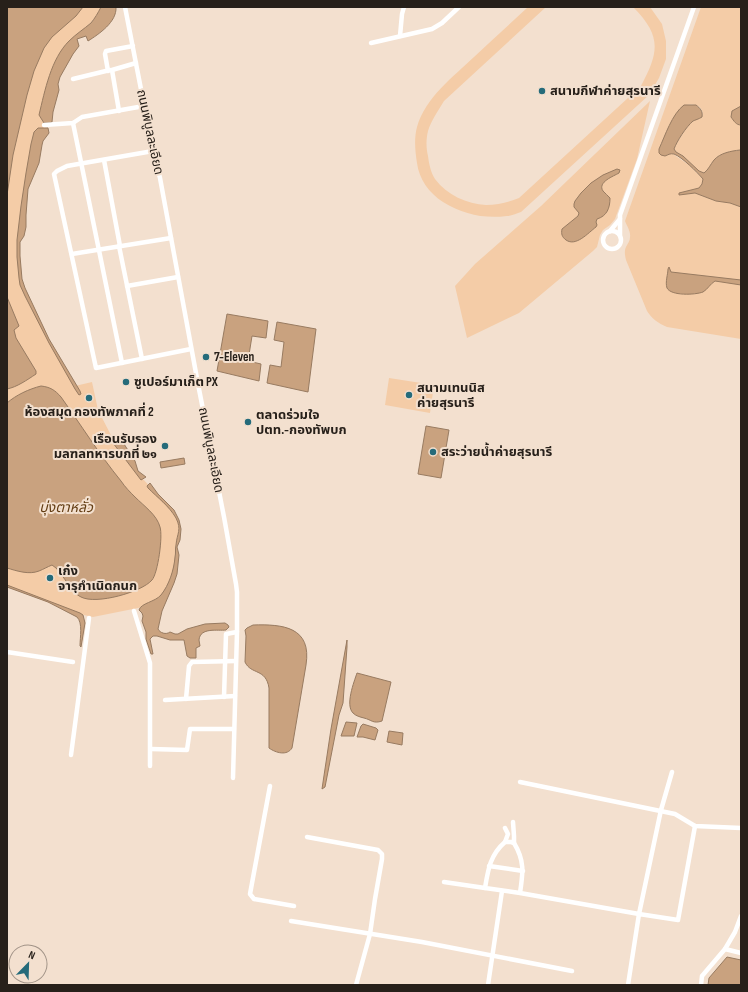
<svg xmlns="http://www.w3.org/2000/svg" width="748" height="992" font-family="'Sofia Sans Condensed','Noto Sans Thai',sans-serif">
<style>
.green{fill:#f4cca7}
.water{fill:#c9a27f;stroke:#987b61}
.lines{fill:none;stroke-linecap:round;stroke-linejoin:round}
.minor{stroke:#fff;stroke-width:4.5}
.poi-dot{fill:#256b7a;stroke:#f3e0cf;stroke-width:1.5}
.labels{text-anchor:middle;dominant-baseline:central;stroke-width:4;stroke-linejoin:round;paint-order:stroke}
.poi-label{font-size:13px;font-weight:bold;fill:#27201a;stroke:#f3e0cf;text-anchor:start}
.street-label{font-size:13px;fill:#27201a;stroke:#f3e0cf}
.water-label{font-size:14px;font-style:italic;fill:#633d13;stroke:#f3e0cf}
</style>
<rect width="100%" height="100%" fill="#f3e0cf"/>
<g class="green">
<path d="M7,7H102L98,15L64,51L45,129L36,131L19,242L22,284L41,325L75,386L92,382L98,410L115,443L142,478L168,506L176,516L180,527V533L176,547L175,571L160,599L143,607L93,617L75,613L7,586Z"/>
<path d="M528,7H546L444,101C438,111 431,121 428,131C426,139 426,148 428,156C429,164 431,173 435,179C447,195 467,204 486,205C498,205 509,202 519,198L641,86C659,52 662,36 633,7H650L662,24L666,41V59L659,78L649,95L521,212C517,213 512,216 507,216C483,219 463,214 443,202C429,193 419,179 417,163C415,151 414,138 417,127C425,98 454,76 474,57C492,40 510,24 528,7Z"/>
<path d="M701,7H741V106L732,111L731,117C734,120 736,125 741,125V149L740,150C731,151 720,153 714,160C710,165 709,169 704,173L699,171L683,156L676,152L674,149C678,141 686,127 693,121C695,119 699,119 702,117C706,103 686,101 679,110C670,121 665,136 659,149V153L673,154L689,165L703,179L702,184L699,188L679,193V195L695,193L716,201L730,203L741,207V339L667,327C658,323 652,319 647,311L626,260C625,256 624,251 626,247C628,243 630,241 630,237C631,232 627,226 625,221Z"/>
<path d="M650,101L637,159L615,219L610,225L603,230L600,235L597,247L593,251L519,313L467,338L455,286L475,264L541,206Z"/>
<path d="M389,378L434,385L430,413L385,405Z"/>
</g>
<g class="water">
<path d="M7,7H83L76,16L52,37L44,48L34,71L27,95L13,155L7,195Z"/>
<path d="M101,7H116C117,22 99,34 88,41L86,36L77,39L79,46L73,54L60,77L58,84L59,90L53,112L52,122L49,123H44L39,115C45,90 51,59 69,41C76,34 84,29 91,23C95,18 98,13 101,7Z"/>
<path d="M684,105H696C700,108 703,111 702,117C699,119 695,120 693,121C686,127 677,141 674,149L676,152L683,156L699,171L704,173C709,169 710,165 714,160C720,153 731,151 740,150L741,149V207L730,203L716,201L695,193L679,195V193L699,188L702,184L703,179C697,172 682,157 674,154C670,153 668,155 665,156L661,155L659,153V149C665,136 672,114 684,105Z"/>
<path d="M741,106V125C736,125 734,121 731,117L732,111Z"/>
<path d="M38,128H48L49,133L43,141L42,145L39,163L28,189L26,215V227L24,236L20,242V256L22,279L25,288L49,339L80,391L81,394L79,395L75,389L49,343L25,296L20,285L19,278L17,257V240L21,206L26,173L31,144L34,132Z"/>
<path d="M617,169L620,170L619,173C614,176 597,182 603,191C605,193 608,196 610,198C610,208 607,216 597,219L596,222L597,225L596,227C588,233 576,247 566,240C562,237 561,234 562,229L578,216L579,213L574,207V204L575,201L581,193L591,183L603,175Z"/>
<path d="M669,267L671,272L741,280V285L715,281C710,284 708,289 703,292C695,295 671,296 667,288C665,282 668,274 668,269Z"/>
<path d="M7,297L19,326L14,330L16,338L36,371V374C27,380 17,387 7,389Z"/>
<path d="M227,314L268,321L266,338L252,336L248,361L261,364L259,381L217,371Z"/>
<path d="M277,322L316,329L308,392L267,383L270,365L281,367L284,342L274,340Z"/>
<path d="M41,386C50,387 55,390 61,397C81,425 99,454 121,481C125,487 130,492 135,497C144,506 157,515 160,527C163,536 158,573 152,580C142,592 96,605 81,597C73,594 63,575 56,568L52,565C47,567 44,569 39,571C29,575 17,571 7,568V403C16,395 29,389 41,386Z"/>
<path d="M426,426L449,430L441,478L418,474Z"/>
<path d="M110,439H114L124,444L135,461L138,471L146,477L141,480Z"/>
<path d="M184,458L185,464L161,468L160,462Z"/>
<path d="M150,483L158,494L174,510L179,520L181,529L180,540L177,547L179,555L177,574L174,583L162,611L158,629C160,633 166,635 170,632L175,634H178L187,629L205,624L225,623L228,625L229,627L226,630C218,631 200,627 199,640C199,642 200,644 200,646L196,648V658H190L187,656L184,640H170L157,636H153L150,639L153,654H151L146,639V632L142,621L143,616L142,613L139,610C141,603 155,602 161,595C169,585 174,570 175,557C176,553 175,549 176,545C177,533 182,530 176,518C169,506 158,498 148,488L147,486Z"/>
<path d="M7,585L80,613L83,615L85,623L81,647L80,646C80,637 83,623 77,617L48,602L7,587Z"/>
<path d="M253,625C283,624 312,627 306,665L292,748C287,756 276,753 269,748V688C266,668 251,675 245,662L246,636L245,630L247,628Z"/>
<path d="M347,640V647L343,703L339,715L325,787L322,789L331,729Z"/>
<path d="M357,673L391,682L382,721C373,724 372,720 364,718C360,717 356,716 353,713C345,705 354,682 357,673Z"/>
<path d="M346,722L357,723L354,736H341Z"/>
<path d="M363,724L376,728L378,730L375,740L363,737H357L361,726Z"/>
<path d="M389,731L403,733L402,745L387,742Z"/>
<path d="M727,957L741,960V985H708L709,978Z"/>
</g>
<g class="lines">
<g class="minor">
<path d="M125,7L153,151L160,178L198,384L224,517L236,584L237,592V632L233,778"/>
<path d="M400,36L402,14L404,7"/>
<path d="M371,43L432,29L442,23L459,7"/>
<path d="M108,71L105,54L106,51L133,46"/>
<path d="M73,79L110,70"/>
<path d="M119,111L112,70L136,63"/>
<path d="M73,123L122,363"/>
<path d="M44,125L73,123L82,117L144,106"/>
<path d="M153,151L67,166L57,171L54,174L96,368L191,349"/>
<path d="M104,160L120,246"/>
<circle cx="612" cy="240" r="9"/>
<path d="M610,231L620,219"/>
<path d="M620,235V215L694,7"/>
<path d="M119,246L142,359"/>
<path d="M72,254L171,238"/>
<path d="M127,286L178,277"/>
<path d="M134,611L150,663V766"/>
<path d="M7,652L73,662"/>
<path d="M224,697L226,634L237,632"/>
<path d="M186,699L189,666L192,662L236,661"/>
<path d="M165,700L235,696"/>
<path d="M151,749L187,750L190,729H234"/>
<path d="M71,755L89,618"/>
<path d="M520,782L675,814L695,826L741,828"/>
<path d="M270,786L250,894L254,899L294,906"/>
<path d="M513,822L514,836V843"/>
<path d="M307,837L378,850L382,854V859L375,899L370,934L356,985"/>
<path d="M505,842L508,834L505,828"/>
<path d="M489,866L523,871"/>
<path d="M444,882L485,888"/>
<path d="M520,893L485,888C488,870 490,855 505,842H511L514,843C525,861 523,873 520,893L639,914L661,810L672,772"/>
<path d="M291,921L422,942L572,971"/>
<path d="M725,949L735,932L741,916"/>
<path d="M488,985L502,891"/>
<path d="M628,985L639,914L678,920L695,826"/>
<path d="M701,985L702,976L725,949L741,953"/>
</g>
</g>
<g class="poi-dot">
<circle cx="542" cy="91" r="4"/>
<circle cx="206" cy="357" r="4"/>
<circle cx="126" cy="382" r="4"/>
<circle cx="409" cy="395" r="4"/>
<circle cx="89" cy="398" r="4"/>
<circle cx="248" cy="422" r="4"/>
<circle cx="165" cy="446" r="4"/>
<circle cx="433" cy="452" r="4"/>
<circle cx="50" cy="578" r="4"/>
</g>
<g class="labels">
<g class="poi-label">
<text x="550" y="91">สนามกีฬาค่ายสุรนารี</text>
<text x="214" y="357">7-Eleven</text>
<text x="134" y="382">ซูเปอร์มาเก็ต PX</text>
<text x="417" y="388">สนามเทนนิส<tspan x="417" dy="15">ค่ายสุรนารี</tspan></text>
<text x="89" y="412" text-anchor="middle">ห้องสมุด กองทัพภาคที่ 2</text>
<text x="256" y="415">ตลาดร่วมใจ<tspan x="256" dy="15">ปตท.-กองทัพบก</tspan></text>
<text x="157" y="439" text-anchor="end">เรือนรับรอง<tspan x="157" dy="15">มลฑลทหารบกที่ ๒๑</tspan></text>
<text x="441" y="452">สระว่ายนํ้าค่ายสุรนารี</text>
<text x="58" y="571">เก๋ง<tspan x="58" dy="15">จารุกำเนิดกนก</tspan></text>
</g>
<g class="street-label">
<text transform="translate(150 132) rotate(78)">ถนนพิบูลละเอียด</text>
<text transform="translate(211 450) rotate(79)">ถนนพิบูลละเอียด</text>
</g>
<g class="water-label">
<text x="66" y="507">บุ่งตาหลั่ว</text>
</g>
</g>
<rect width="748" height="992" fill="none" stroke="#27201a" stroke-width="16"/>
<g transform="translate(28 964) rotate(23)"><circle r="19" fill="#f3e0cf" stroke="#a19387"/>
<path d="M0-3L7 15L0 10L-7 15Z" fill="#256b7a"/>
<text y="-6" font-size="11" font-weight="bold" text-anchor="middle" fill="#27201a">N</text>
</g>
</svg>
